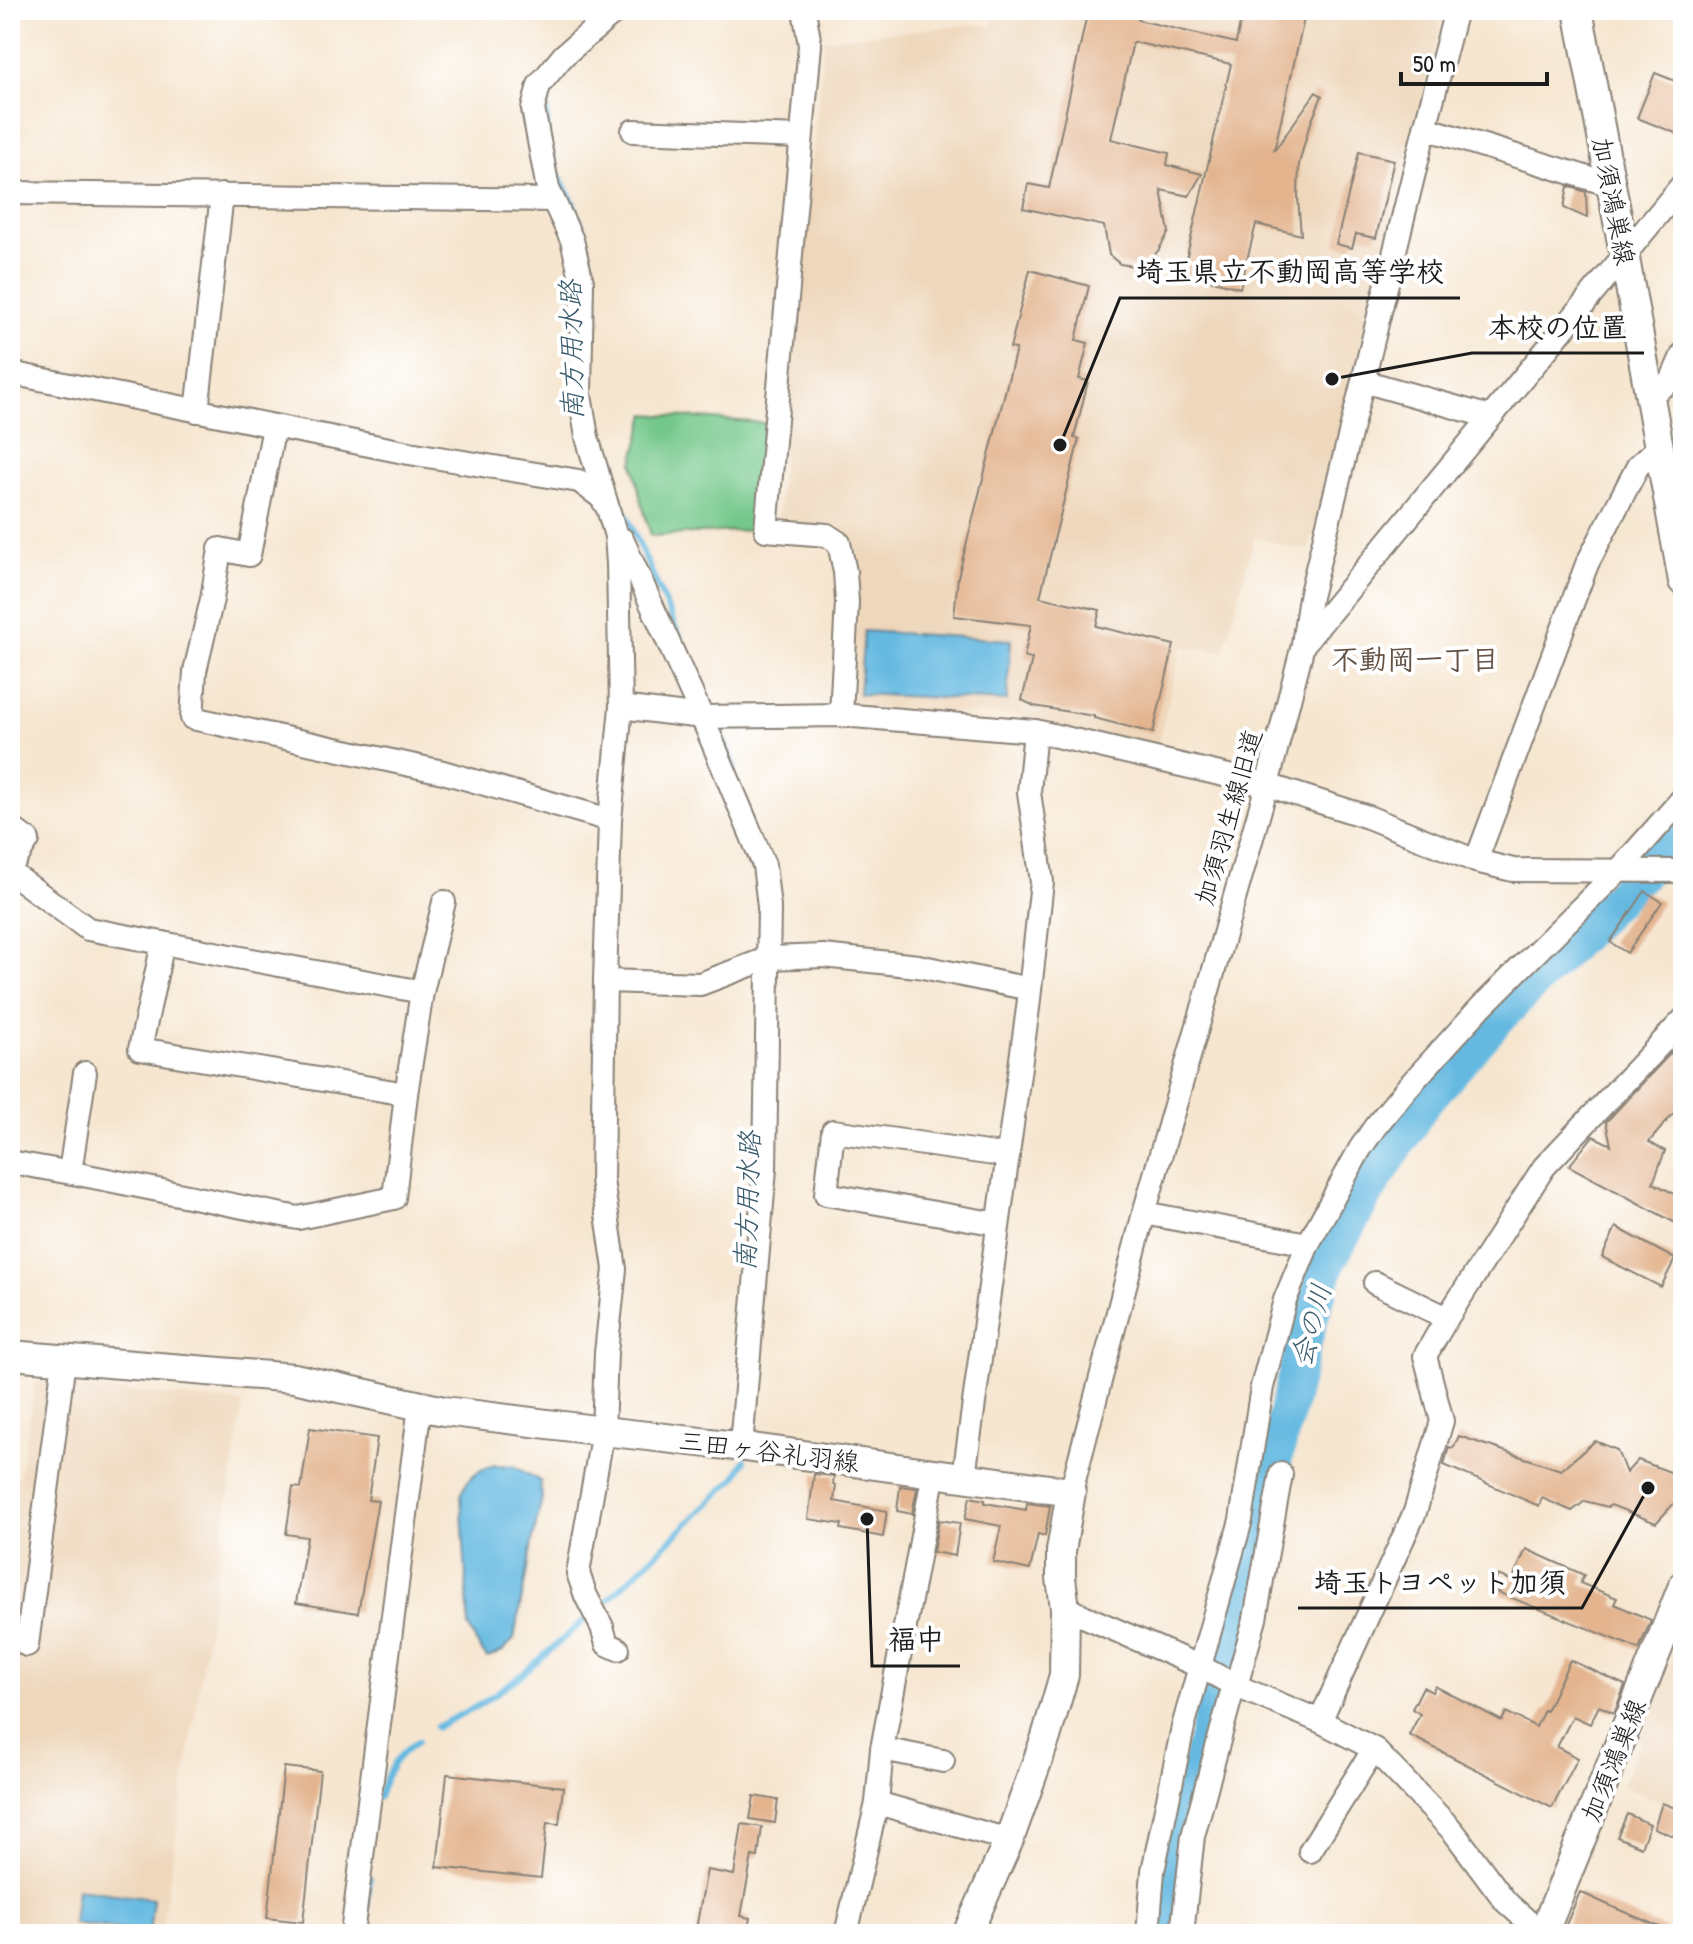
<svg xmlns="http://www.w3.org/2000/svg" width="1693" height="1944" font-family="'Patrick Hand','Klee One',sans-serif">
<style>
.built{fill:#eed7bb}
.green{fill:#74c88b;stroke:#487254;stroke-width:2}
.water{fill:#65b9e1;stroke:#406a7e;stroke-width:2}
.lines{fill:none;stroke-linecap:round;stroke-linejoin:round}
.stream{stroke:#65b9e1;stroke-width:6}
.river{stroke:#65b9e1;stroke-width:36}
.building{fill:#e3b48e}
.minor-casing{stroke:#898176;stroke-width:26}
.major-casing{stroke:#898176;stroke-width:32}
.minor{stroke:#fff;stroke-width:22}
.major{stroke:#fff;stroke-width:28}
.labels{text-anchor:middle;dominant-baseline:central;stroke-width:8;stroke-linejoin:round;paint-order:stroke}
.street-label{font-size:26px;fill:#1c1c1c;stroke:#fff}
.water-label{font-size:28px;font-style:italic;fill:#395b6b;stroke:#fff}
.neighbourhood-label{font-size:28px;font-weight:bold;fill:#625144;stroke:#fff}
.leader{fill:none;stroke:#1c1c1c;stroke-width:3}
.callout-dot{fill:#1c1c1c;stroke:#fff;stroke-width:3}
.callout-label{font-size:28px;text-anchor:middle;font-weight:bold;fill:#1c1c1c;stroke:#fff;stroke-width:8;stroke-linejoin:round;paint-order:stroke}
</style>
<rect width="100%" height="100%" fill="#fff"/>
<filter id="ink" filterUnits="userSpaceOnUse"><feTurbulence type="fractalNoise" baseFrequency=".0125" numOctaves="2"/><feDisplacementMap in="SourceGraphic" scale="16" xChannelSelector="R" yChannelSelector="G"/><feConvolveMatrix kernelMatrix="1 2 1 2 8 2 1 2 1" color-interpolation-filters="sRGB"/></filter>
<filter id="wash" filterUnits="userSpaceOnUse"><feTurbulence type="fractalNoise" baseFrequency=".006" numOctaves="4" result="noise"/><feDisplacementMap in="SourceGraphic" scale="32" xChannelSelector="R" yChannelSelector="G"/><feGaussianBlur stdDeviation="1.8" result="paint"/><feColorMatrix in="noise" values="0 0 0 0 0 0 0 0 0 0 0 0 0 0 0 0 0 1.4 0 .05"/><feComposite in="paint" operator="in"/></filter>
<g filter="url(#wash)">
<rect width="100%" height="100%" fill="#f6e6d0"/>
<g class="built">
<path d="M997,10H1444L1309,551L1254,538L1224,652L1182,646L1156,750L1012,715L851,708L859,557L856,546L848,537L833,529L777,519L824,39L981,24L992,27Z"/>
<path d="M36,1382L243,1403L161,1934H10V1478H19Z"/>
<path d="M1683,1632V1809L1622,1786Z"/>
</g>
<path class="green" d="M646,414L765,423L754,530L651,536L641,501L633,462Z"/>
<g class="water">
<path d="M864,631L1011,640L1007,701L859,694Z"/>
<path d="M495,1465L514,1466L540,1481L542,1498L533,1538L514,1639L503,1651L487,1658L476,1642L469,1627L461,1495C468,1477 475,1471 495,1465Z"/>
<path d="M77,1889L153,1899L149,1933L73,1923Z"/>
</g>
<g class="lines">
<g class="stream">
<path d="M548,131L546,104L550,86"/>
<path d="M551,150L557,172L573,202L585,237L595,286L592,331"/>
<path d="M609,475L710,706"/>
<path d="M719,727L735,767"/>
<path d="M608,1600L736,1477L745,1460"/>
<path d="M436,1727L481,1704L524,1673L588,1617"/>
<path d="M379,1797C388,1770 394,1757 418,1741"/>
<path d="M364,1934L370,1878"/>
</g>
<path class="river" d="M1166,1934L1176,1860L1188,1802L1193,1795L1220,1682V1671L1229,1641L1309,1322L1328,1261L1365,1195L1423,1103L1497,1019L1683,831"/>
</g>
<g id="blocks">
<g class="building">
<path d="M1088,10H1140L1138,20L1236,43L1243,10H1306L1274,151L1316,92L1322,96L1308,130L1299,164L1298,198L1301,235L1256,224L1240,288L1183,273L1231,64L1133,42L1111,139L1169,153L1167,165L1202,174L1189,196L1161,190L1169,232L1158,251L1148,261L1134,266L1120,264L1109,255L1104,226L1023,208L1028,184L1049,188Z"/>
<path d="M1655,73L1683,84V136L1637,118Z"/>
<path d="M1359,152L1394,160L1376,238L1356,234L1352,248L1336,244Z"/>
<path d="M1568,186L1586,192L1587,218L1564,208Z"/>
<path d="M1030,270L1089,286L1076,340L1088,343L1079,379L1088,381L1074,438L1079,439L1040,597L1100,610L1096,626L1174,645L1153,733L1094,718V716L1034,706L1022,700L1032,659L1024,657L1031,625L954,616L958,577L1016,349L1010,348Z"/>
<path d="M1645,891L1662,902L1627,953L1610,942Z"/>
<path d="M1683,1040V1102L1649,1142L1665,1151L1653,1183L1683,1198V1227L1569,1166L1593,1136L1611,1145L1606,1122Z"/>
<path d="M1616,1227L1675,1259L1661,1287L1602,1257Z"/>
<path d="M310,1428L377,1438L368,1500L378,1501L358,1613L296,1603L307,1537L286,1534L293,1487L301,1488Z"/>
<path d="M1459,1436L1561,1470L1595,1441L1617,1450L1626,1473L1638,1460L1673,1473L1678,1499L1656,1523L1611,1505L1608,1507L1585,1501L1572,1511L1542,1498L1539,1506L1444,1465L1449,1447L1453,1448Z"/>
<path d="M814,1474L834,1476L833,1485H836L834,1501L887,1511L883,1537L841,1529L842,1524L808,1519Z"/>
<path d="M900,1486L917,1488L912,1514L897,1511Z"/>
<path d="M970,1497L985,1500V1503L1026,1510L1027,1503L1050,1506L1045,1536L1038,1534L1030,1570L993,1562L1001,1526L965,1519Z"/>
<path d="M939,1520L960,1523L955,1556L933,1552Z"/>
<path d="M1526,1549L1584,1575L1580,1583L1617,1598L1614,1604L1651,1620L1639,1649L1492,1590L1498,1575L1512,1581Z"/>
<path d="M1570,1660L1625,1685L1614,1713L1599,1706L1590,1724L1573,1716L1557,1747L1578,1758L1552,1808L1409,1735L1420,1714L1412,1709L1423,1687L1432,1692L1435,1686L1502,1721L1506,1712L1536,1727L1544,1710L1546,1711Z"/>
<path d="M284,1767L320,1771L303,1922L267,1918Z"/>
<path d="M447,1774L563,1787L559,1824L547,1823L541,1878L437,1867Z"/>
<path d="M754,1796L778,1800L775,1823L750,1819Z"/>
<path d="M1662,1803L1683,1811V1840L1654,1828Z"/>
<path d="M1627,1814L1650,1824L1641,1847L1617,1837Z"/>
<path d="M742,1824L762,1827L758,1857L752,1856L741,1916L750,1918L747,1934H695L707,1870L734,1875Z"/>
<path d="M1580,1892L1615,1908L1676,1934H1562Z"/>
</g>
</g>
</g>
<g filter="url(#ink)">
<use href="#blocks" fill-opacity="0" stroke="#898176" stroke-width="2"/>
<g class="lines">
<defs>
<g id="minor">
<path d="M617,10L564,55L539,85L533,109L548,189L572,240L582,282L580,395L587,437L616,536L618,564L621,707L610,820L605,981L602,1180L615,1269L606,1353L603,1431L578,1573L586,1596L602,1627L607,1644L618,1649"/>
<path d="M804,10L810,45L766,530L827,535L839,543L845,572L847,602L841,715"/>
<path d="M1425,128L1611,185"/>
<path d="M633,131L801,137"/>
<path d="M10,193L553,200"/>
<path d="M10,373L409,453L579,481L602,498L605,504"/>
<path d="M1363,381L1490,417"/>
<path d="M1648,396L1671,381L1683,354"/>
<path d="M197,411L222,195"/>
<path d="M274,427L249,555L220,549L212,599L195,671L192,718L443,772L610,820"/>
<path d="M622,539L702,717L764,865L769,907L765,1169L741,1446"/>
<path d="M1303,644L1310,597L1425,128L1456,10"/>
<path d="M621,707L702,717L841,715L1035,731L1267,785L1368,817L1476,861L1513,870L1683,871"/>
<path d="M10,827L28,840L10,868"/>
<path d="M1476,861L1587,564L1638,466L1658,448"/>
<path d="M10,872L88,929L422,992"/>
<path d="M163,943L140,1049L406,1094"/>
<path d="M605,981L700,984L769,958L823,956L918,966L1030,989"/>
<path d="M10,1162L83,1175L298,1218L394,1198L406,1094L422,992L444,902"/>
<path d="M70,1172L85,1073"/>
<path d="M1144,1213L1308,1244"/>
<path d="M998,1224L826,1194L833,1131L1008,1156"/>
<path d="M1447,1318L1544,1167L1683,1020"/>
<path d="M964,1476L1028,1008L1042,882L1029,792L1035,731"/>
<path d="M1071,1492L1144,1213L1267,785L1303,645L1683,184"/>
<path d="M1065,1608L1201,1667L1236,1686L1320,1721L1374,1749L1453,1831L1506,1902L1542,1934"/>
<path d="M27,1645L64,1360"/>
<path d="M1320,1721L1415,1512L1442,1421L1425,1356L1447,1318L1375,1283"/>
<path d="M882,1749L943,1761"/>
<path d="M877,1803L1009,1840"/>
<path d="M1310,1851L1374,1749"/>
<path d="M352,1934L420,1406"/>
<path d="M846,1934L877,1803L882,1749L934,1472"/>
<path d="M1148,1934L1153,1871L1183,1727L1241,1520L1262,1387L1285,1300L1308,1244L1360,1149L1375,1127L1407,1088L1480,1008L1619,870L1683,798"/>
<path d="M1182,1934L1193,1836L1231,1696L1236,1686L1255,1619L1281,1474"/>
</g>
<g id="major">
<path d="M1578,10L1624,253L1683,581"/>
<path d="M10,1355L294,1378L444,1411L603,1431L745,1447L1071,1492L1061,1551V1578L1065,1608L1064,1675L1046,1737L1009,1840L967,1934"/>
<path d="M1543,1934L1683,1586"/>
</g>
</defs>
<use href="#minor" class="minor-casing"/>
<use href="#major" class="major-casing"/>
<use href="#minor" class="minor"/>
<use href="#major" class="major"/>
</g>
</g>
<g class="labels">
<g class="street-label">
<text transform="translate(1614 201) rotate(79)">加須鴻巣線</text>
<text transform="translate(1228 817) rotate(-74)">加須羽生線旧道</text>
<text transform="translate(769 1451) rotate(7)">三田ヶ谷礼羽線</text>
<text transform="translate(1613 1760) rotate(-68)">加須鴻巣線</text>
</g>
<g class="water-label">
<text transform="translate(571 350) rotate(-91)">南方用水路</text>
<text transform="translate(747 1201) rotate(-88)">南方用水路</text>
<text transform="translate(1311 1325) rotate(-75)">会の川</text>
</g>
<g class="neighbourhood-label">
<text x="1415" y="659">不動岡一丁目</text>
</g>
</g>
<path class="leader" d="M1060 445L1120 298H1460M1332 379L1472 353H1644M1648 1488L1582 1608H1298M867 1519L872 1666H960"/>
<g class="callout-dot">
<circle cx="1060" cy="445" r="8"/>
<circle cx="1332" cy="379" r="8"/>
<circle cx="1648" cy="1488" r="8"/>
<circle cx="867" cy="1519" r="8"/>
</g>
<g class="callout-label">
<text x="1290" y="281">埼玉県立不動岡高等学校</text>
<text x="1558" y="337">本校の位置</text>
<text x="1440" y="1592">埼玉トヨペット加須</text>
<text x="916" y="1649">福中</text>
</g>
<rect width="1693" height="1944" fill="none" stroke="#fff" stroke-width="40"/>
<path d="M1401 72v12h146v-12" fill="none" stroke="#1c1c1c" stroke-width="4"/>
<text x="1413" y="72" font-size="24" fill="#1c1c1c" stroke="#ffffff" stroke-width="6" paint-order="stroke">50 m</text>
</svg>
